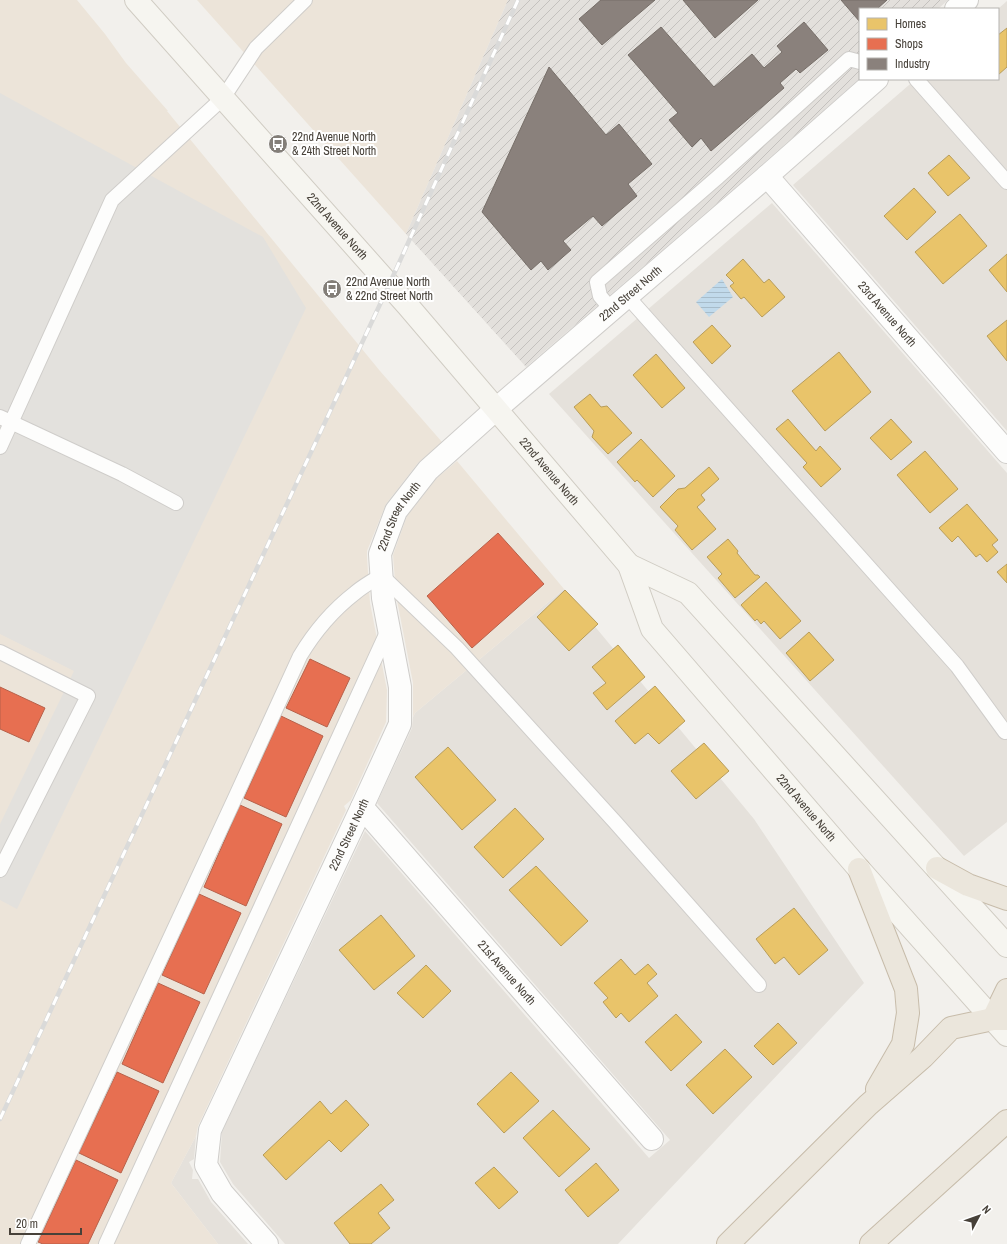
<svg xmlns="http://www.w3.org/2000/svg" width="1007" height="1244" font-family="'Archivo Narrow',sans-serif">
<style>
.residential{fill:#e5e1db}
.commercial{fill:#ece4d9}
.industrial{fill:url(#industrial-furrows)}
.parking{fill:#e3e1dd}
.water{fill:url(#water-rules)}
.homes{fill:#e9c46a;stroke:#b89d5b}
.shops{fill:#e76f51;stroke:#b7614a}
.industry{fill:#8a817c;stroke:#766e68}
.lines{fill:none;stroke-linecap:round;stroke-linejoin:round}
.lane-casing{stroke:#cfcdca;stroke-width:16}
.street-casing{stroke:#cfcdca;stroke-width:24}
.secondary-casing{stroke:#d0ccc3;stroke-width:24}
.highway-casing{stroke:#c7bcaa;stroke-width:24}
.lane{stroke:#fdfdfc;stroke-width:14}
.street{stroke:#fdfdfc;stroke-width:22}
.secondary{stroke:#f6f5f0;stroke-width:22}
.highway{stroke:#ebe6dc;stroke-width:22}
.rail-casing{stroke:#dadad9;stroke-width:4.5}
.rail{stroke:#fff;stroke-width:3;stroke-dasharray:9;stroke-linecap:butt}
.labels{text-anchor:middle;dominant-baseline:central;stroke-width:4;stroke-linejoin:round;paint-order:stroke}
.poi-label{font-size:12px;fill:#474139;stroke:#fff;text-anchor:start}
.street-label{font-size:12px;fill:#474139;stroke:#fff}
</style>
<defs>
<pattern id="industrial-furrows" width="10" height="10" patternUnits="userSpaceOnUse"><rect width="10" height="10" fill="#e3e0dc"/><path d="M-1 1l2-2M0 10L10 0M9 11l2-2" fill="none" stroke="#c4c1be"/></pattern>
<pattern id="water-rules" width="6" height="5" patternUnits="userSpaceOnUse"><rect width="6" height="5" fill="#c1daeb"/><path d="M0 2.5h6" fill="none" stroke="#a7bcca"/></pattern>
</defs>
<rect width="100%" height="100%" fill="#f2f0ec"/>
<g class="residential">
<path d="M1007,1V431L793,185L916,79H998V9Z"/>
<path d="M772,203L1007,473V822L964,856L549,394Z"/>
<path d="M564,589L754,819L864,983L618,1244H285L233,1184L220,1162L222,1132L365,831L649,1158L670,1140L377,803L412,728L413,717L415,713Z"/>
<path d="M196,1136L194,1159L189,1162L193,1170L192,1179H198L211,1202L248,1244H218L171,1183Z"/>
</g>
<g class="commercial">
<path d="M0,0H77L105,34L126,63L168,111H167L380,371L442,442L418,463L386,504L367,551V557L370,603L387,690L386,722L351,800L344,806L346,810L198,1126L196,1136L171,1183L218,1244H0Z"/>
<path d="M197,0H508L406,234Z"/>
<path d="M457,461L564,589L415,713L413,717V683L396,595L393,555L407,516L437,478Z"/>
</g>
<path class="industrial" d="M508,0H948L938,9H860V78L759,167L526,367L406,234Z"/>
<path class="parking" d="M0,93L263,237L306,308L17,909L0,900V824L74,671L0,634Z"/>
<path class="water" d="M722,279L733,297L709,317L696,302Z"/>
<g class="homes">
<path d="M1007,28V67L998,75V35Z"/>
<path d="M949,155L970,178L948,196L928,173Z"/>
<path d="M914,188L936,212L907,240L884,216Z"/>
<path d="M960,214L987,246L943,284L915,252Z"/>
<path d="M1007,254V292L989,270Z"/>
<path d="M743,259L764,283L769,279L785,297L762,317L744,297L741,299L730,286L734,283L726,275Z"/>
<path d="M1007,320V361L987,336Z"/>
<path d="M712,325L731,346L712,364L693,342Z"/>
<path d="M839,352L871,392L825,431L792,391Z"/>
<path d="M656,354L685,388L662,408L633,375Z"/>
<path d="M590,394L601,407L607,406L632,433L608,454L592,437L594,431L574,407Z"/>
<path d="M788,419L816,451L820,446L841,469L821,487L803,467L807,463L776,429Z"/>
<path d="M891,419L912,442L891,460L870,438Z"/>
<path d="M641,439L675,476L653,497L637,480L635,482L617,462Z"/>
<path d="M925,451L958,489L930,513L897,475Z"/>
<path d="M709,467L719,479L701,495L705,500L697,507L716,529L692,550L675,530L678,526L660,507L678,489L685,488Z"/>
<path d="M967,504L998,540L992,545L998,552L987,562L980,554L976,557L958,536L952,542L939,528Z"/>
<path d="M728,539L738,551L737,553L755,575H758L760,577L735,598L718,578L722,574L707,557Z"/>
<path d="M1007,564V583L997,572Z"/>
<path d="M766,582L801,621L780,639L764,621L761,624L757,619L755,621L741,605Z"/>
<path d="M565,590L598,624L569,651L537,617Z"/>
<path d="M809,632L834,660L810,681L786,653Z"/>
<path d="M618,645L645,677L607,710L593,693L606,683L592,667Z"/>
<path d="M655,686L685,721L659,744L648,733L635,744L615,721Z"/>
<path d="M704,743L729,771L696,799L671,771Z"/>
<path d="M448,747L496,800L462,830L415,777Z"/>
<path d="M515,808L544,839L503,878L474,847Z"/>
<path d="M536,866L588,921L561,946L509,890Z"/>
<path d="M794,908L828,950L799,975L784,957L775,964L756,939Z"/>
<path d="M381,915L415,956L374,990L339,950Z"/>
<path d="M621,959L635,975L648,964L657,974L647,983L658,996L629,1022L621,1013L616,1018L603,1002L608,998L594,983Z"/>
<path d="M426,965L451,991L423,1018L397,993Z"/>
<path d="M676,1014L702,1042L671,1071L645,1042Z"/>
<path d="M778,1023L797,1043L773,1065L754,1046Z"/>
<path d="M725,1049L752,1077L713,1114L686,1085Z"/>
<path d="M511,1072L539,1101L504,1133L477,1104Z"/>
<path d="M346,1100L369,1125L341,1152L329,1140L286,1180L263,1155L320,1101L331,1114Z"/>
<path d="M553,1110L590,1149L559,1177L523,1138Z"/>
<path d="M596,1163L619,1190L588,1217L565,1190Z"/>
<path d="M494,1167L518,1192L499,1209L475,1183Z"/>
<path d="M381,1184L394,1200L378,1213L390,1228L371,1244H350L334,1223Z"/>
</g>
<g class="shops">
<path d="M498,533L544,584L472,648L427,596Z"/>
<path d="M310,659L350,678L327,727L286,708Z"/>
<path d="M0,687L45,708L29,742L0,729Z"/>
<path d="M281,716L323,736L286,817L244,798Z"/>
<path d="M240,805L282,824L246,906L204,887Z"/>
<path d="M199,894L241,913L204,994L162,975Z"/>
<path d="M158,983L200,1002L163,1083L122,1064Z"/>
<path d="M117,1072L159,1091L121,1173L79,1153Z"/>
<path d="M76,1160L118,1180L88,1244H43L38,1242Z"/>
</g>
<g class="industry">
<path d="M601,0H655L602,45L579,19Z"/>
<path d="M683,0H758L715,38Z"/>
<path d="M841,0H887L877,9H860V22Z"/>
<path d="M804,22L828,50L800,73L796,69L780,83L784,88L711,151L701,138L692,147L669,120L678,113L628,55L661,27L714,87L752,54L764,68L782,52L777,46Z"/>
<path d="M549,67L606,135L619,124L652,164L628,184L637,196L602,226L593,216L563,241L571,250L548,270L541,261L531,270L482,212Z"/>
</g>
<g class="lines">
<defs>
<g id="lane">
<path d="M916,79L1007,182"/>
<path d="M627,296L957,666L1005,732"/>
<path d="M611,309L600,296L597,282L718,177L849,59L860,62"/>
<path d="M0,417L122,474L176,503"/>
<path d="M0,447L112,200L223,98L256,48L305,0"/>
<path d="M0,652L88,696L0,870"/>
<path d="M28,1244L235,798L300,656C315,631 333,610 355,593C363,586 373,581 381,575L457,648L615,822L759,985"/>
<path d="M106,1244L389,628"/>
</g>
<g id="street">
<path d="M956,9L967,0"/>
<path id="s1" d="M767,176L1007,452"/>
<path id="s2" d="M362,807L652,1139"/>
<path id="s3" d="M267,1244L222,1193L206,1165L210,1130L362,807L400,724V687L383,598L380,554L396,511L428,470L495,410L767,176L877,79"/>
</g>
<g id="secondary">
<path id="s4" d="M136,0L408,306L629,565L652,629L859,869L1007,1035"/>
<path d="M629,565L688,593L1007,946"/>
</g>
<g id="highway">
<path d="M937,868L968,885L1007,899"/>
<path d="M859,869L906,989L908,1013L903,1044L877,1089"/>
<path d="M993,1019L1007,990"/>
<path d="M728,1244L868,1105L923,1057L951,1028L993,1019H1007"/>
<path d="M871,1244L1007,1121"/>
</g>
</defs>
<use href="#lane" class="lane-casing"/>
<use href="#street" class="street-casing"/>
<use href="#secondary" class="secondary-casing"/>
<use href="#highway" class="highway-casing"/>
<use href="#lane" class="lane"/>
<use href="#street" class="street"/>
<use href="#secondary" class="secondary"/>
<use href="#highway" class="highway"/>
<defs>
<path id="rail" d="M0,1119L389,285L518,0"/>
</defs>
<use href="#rail" class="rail-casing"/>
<use href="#rail" class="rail"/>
</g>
<defs>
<symbol id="bus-disc" viewBox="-11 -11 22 22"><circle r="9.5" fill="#837e78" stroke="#fff"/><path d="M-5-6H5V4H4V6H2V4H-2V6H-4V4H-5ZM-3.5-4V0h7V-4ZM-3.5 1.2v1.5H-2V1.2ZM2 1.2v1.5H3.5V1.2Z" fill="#fff"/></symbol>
</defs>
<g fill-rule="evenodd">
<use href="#bus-disc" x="267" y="133" width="22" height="22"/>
<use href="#bus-disc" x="321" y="278" width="22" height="22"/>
</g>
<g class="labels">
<g class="poi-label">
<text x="292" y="137">22nd Avenue North<tspan x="292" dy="14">&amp; 24th Street North</tspan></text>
<text x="346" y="282">22nd Avenue North<tspan x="346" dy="14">&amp; 22nd Street North</tspan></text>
</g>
<g class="street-label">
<text stroke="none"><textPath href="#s4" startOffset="303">22nd Avenue North</textPath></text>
<text stroke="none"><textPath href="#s3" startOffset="1122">22nd Street North</textPath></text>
<text stroke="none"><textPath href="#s1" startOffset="183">23rd Avenue North</textPath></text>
<text stroke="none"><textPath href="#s4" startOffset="627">22nd Avenue North</textPath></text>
<text stroke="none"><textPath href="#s3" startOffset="798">22nd Street North</textPath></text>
<text stroke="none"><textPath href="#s4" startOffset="1054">22nd Avenue North</textPath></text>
<text stroke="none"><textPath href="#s3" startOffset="462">22nd Street North</textPath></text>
<text stroke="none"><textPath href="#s2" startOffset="220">21st Avenue North</textPath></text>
</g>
</g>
<rect x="859" y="8" width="140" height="72" fill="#ffffff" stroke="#b5b3b0"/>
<rect x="867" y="18" width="20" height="12" fill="#e9c46a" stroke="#b5b3b0"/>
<text x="895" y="28" font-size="12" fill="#474139">Homes</text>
<rect x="867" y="38" width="20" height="12" fill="#e76f51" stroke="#b5b3b0"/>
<text x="895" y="48" font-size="12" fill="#474139">Shops</text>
<rect x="867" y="58" width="20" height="12" fill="#8a817c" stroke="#b5b3b0"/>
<text x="895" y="68" font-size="12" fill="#474139">Industry</text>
<g transform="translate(979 1216) rotate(49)" stroke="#ffffff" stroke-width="3" paint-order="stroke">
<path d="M0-3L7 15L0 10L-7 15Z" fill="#474139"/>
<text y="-6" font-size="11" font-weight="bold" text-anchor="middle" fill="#474139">N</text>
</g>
<path d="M10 1228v6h71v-6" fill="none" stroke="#474139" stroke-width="2"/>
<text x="16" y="1228" font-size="12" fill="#474139" stroke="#ffffff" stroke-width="3" paint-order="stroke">20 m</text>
</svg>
